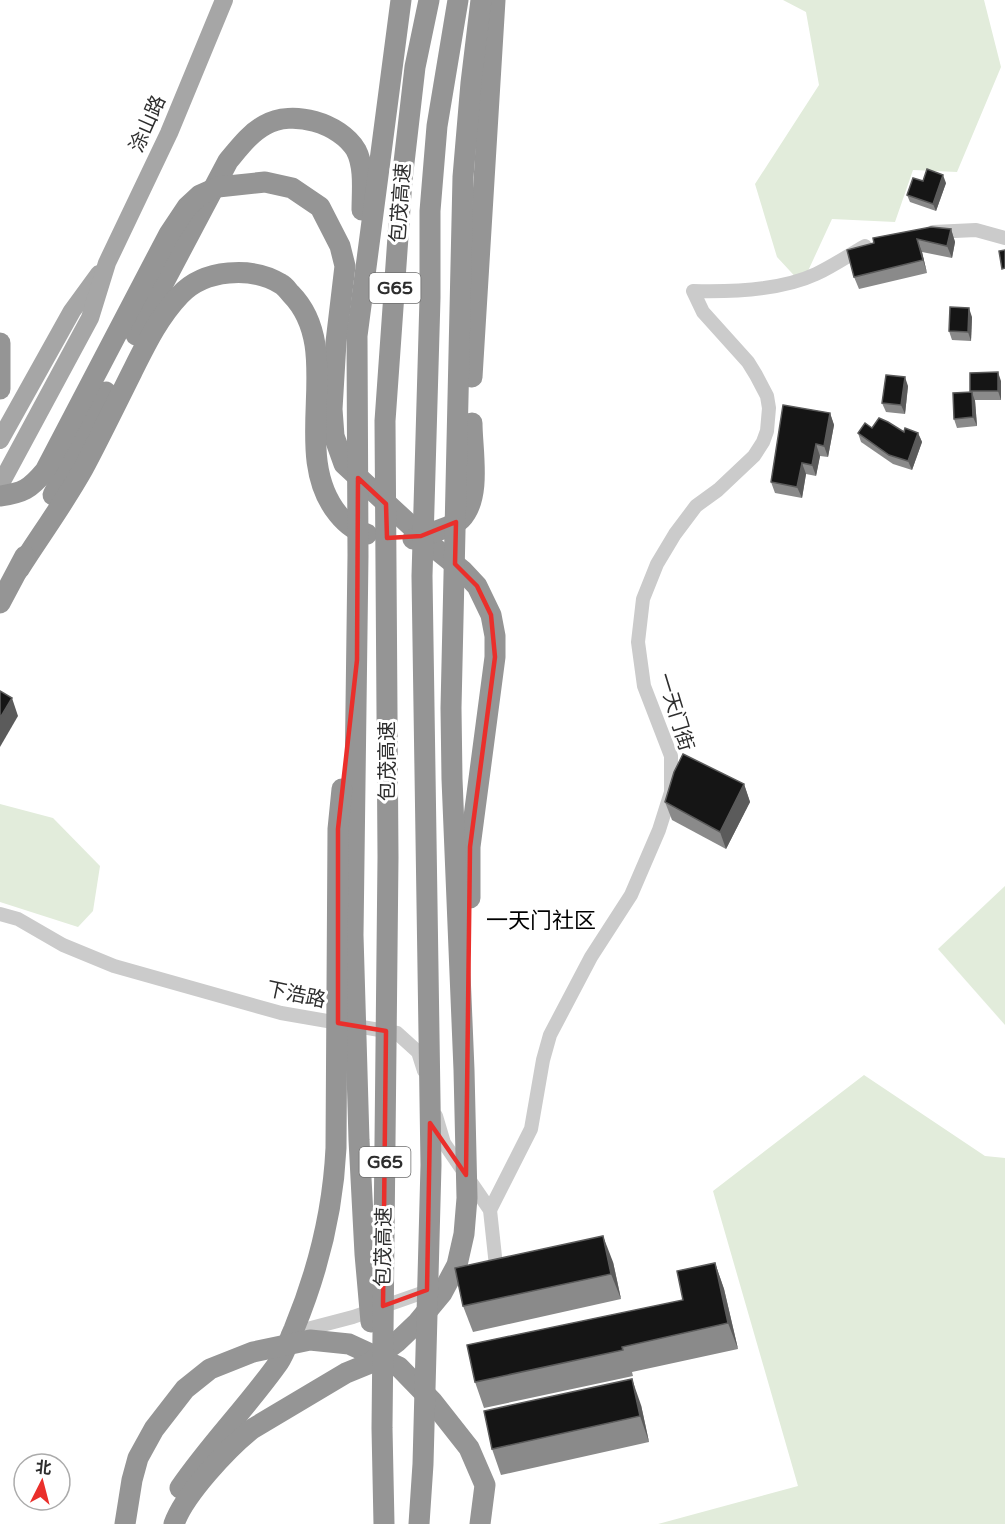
<svg xmlns="http://www.w3.org/2000/svg" width="1005" height="1524" font-family="'Varela Round','Noto Sans SC',sans-serif">
<style>
.green{fill:#e2ecdb}
.lines{fill:none;stroke-linecap:round;stroke-linejoin:round}
.minor{stroke:#cbcbcb;stroke-width:14}
.major{stroke:#a6a6a6;stroke-width:18}
.highway{stroke:#959595;stroke-width:21}
.wall{fill:#8a8a8a}
.shaded-wall{fill:#5b5b5b}
.building{fill:#151515;stroke:#5b5b5b;stroke-width:1.5}
.marked{fill:none;stroke:#ea2f2b;stroke-width:4.5;stroke-linejoin:round}
.labels{text-anchor:middle;dominant-baseline:central;stroke-width:6;stroke-linejoin:round;paint-order:stroke}
.shield{fill:#fff;stroke:#6d6d6d;stroke-width:1.5}
.shield-label{font-size:18px;font-weight:bold;fill:#2e2e2e}
.street-label{font-size:20px;fill:#2e2e2e;stroke:#fff}
.quarter-label{font-size:22px;fill:#000;stroke:#fff}
</style>
<rect width="100%" height="100%" fill="#fff"/>
<g class="green">
<path d="M783,0H984L1001,67L957,172L913,170L895,222L832,219L802,284L777,257L755,184L819,85L806,12Z"/>
<path d="M0,804L53,818L100,866L93,911L78,927L0,902Z"/>
<path d="M1005,886V1025L938,949Z"/>
<path d="M864,1075L985,1156L1005,1158V1524H658L798,1486L713,1191Z"/>
</g>
<g class="lines">
<g class="minor">
<path d="M933,232L976,230L1005,238"/>
<path d="M0,914L18,919L63,945L114,966L281,1013L397,1033L418,1052L424,1071"/>
<path d="M436,1116L444,1143L490,1210L496,1266"/>
<path d="M490,1210L531,1129L543,1060L550,1035L591,957L631,895L659,830L671,792V756L644,686L638,642L643,599L657,564L675,534L696,506L718,490L754,456L763,442L767,431L769,408L767,396L756,375L748,362L703,312L693,291C730,292 782,290 816,274C833,266 849,255 865,246"/>
<path d="M288,1334L353,1317L433,1289"/>
</g>
<g class="major">
<path d="M0,440L72,311L99,274"/>
<path d="M0,485L90,318L107,263L169,133L224,0"/>
</g>
<g class="highway">
<path d="M136,335L228,161C239,148 250,133 265,125C292,109 340,123 356,150C365,167 362,192 362,210"/>
<path d="M0,343V389"/>
<path d="M472,377L495,0"/>
<path d="M53,495L106,392"/>
<path d="M0,496C23,493 30,489 45,471L169,234L187,207L200,195L218,187L265,182L292,188L320,207L340,246L345,266L336,342L332,409L334,436L344,464L436,549L463,571L477,586L491,615L495,636V657L470,847V898"/>
<path d="M413,539C425,534 452,528 461,519C482,498 472,450 472,423"/>
<path d="M19,569C40,536 64,503 83,469C100,437 116,404 132,372C146,344 159,317 180,295C204,269 252,266 281,284C285,286 288,291 291,294C347,351 287,451 338,514C346,524 354,531 367,534"/>
<path d="M0,603L25,556"/>
<path d="M371,1322L365,1254L359,1140L353,935L358,555L357,336L401,0"/>
<path d="M180,1488C210,1444 248,1406 279,1362C285,1353 289,1340 294,1329C318,1271 333,1211 336,1148L338,829L342,789"/>
<path d="M125,1524L132,1480L138,1458L154,1429L185,1389L210,1369L253,1352L310,1340L349,1344L399,1367L432,1401L469,1448L485,1485L480,1524"/>
<path d="M174,1524C184,1495 228,1448 252,1429L346,1373L368,1364L397,1342L418,1322L442,1293L457,1265L464,1234L467,1198L464,1070L452,779L451,708L463,177L471,83L481,0"/>
<path d="M384,1524L382,1428L388,857L385,421L402,180L415,67L429,0"/>
<path d="M419,1524L423,1464L431,1165L422,576L430,298V211L437,126L458,0"/>
</g>
</g>
<g class="wall">
<path d="M923,181L946,183L936,211L910,202L907,195Z"/>
<path d="M931,227L951,229L955,242L952,258L922,252L927,273L859,289L854,277Z"/>
<path d="M972,317L971,341L952,340L949,331Z"/>
<path d="M1001,381V400H975L977,426L957,428L954,419L970,392V391Z"/>
<path d="M908,386L905,414L886,412L882,403Z"/>
<path d="M830,413L834,425L828,457L820,456L816,476L806,474L802,498L775,493L771,482Z"/>
<path d="M858,433H918L922,442L912,470L893,464L861,442Z"/>
<path d="M744,784L750,802L726,849L672,820L665,802Z"/>
<path d="M613,1262L621,1299L473,1332L463,1306Z"/>
<path d="M715,1263L724,1289L738,1349L632,1372L633,1376L484,1408L475,1382L683,1300Z"/>
<path d="M641,1405L649,1442L501,1475L492,1449Z"/>
</g>
<g class="shaded-wall">
<path d="M943,175L946,183L936,211L933,204Z"/>
<path d="M951,229L955,242L952,258L947,246Z"/>
<path d="M917,239L922,252L927,273L923,260Z"/>
<path d="M969,308L972,317L971,341L968,332Z"/>
<path d="M998,372L1001,381V400L998,391Z"/>
<path d="M905,377L908,386L905,414L901,405Z"/>
<path d="M972,392L975,401L977,426L973,417Z"/>
<path d="M830,413L834,425L828,457L824,446Z"/>
<path d="M918,433L922,442L912,470L908,461Z"/>
<path d="M816,444L820,456L816,476L812,465Z"/>
<path d="M802,463L806,474L802,498L797,487Z"/>
<path d="M12,698L18,716L0,747V718Z"/>
<path d="M744,784L750,802L726,849L720,832Z"/>
<path d="M603,1236L613,1262L621,1299L611,1274Z"/>
<path d="M715,1263L724,1289L738,1349L728,1323Z"/>
<path d="M632,1379L641,1405L649,1442L640,1416Z"/>
</g>
<g class="building">
<path d="M927,169L943,175L933,204L907,195L913,178L923,181Z"/>
<path d="M931,227L951,229L947,246L917,239L923,260L854,277L847,250L874,243L873,238Z"/>
<path d="M1005,250V268L1002,269L999,251Z"/>
<path d="M950,307L969,308L968,332L949,331Z"/>
<path d="M998,372V391H970V373Z"/>
<path d="M886,375L905,377L901,405L882,403Z"/>
<path d="M972,392L973,417L954,419L953,393Z"/>
<path d="M783,405L830,413L824,446L816,444L812,465L802,463L797,487L771,482Z"/>
<path d="M879,418L888,422L904,432L905,428L918,433L908,461L889,455L858,433L865,423L872,428Z"/>
<path d="M0,691L12,698L0,718Z"/>
<path d="M683,754L744,784L720,832L665,802L674,772Z"/>
<path d="M603,1236L611,1274L463,1306L455,1268Z"/>
<path d="M715,1263L728,1323L622,1347L623,1350L475,1382L467,1345L683,1300L677,1271Z"/>
<path d="M632,1379L640,1416L492,1449L484,1411Z"/>
</g>
<path class="marked" d="M358,478L386,504L387,538L421,536L456,522L455,564L477,586L491,615L495,657L470,847L466,1175L430,1123L427,1290L383,1306L386,1031L338,1023V829L357,660Z"/>
<g class="labels">
<g class="shield">
<rect x="369.5" y="273" width="51" height="30" rx="4.5"/>
<rect x="359.5" y="1147" width="51" height="30" rx="4.5"/>
</g>
<g class="shield-label">
<text x="395" y="288">G65</text>
<text x="385" y="1162">G65</text>
</g>
<g class="street-label">
<text transform="translate(148 124) rotate(-66)">涂山路</text>
<text transform="translate(401 203) rotate(-86)">包茂高速</text>
<text transform="translate(675 712) rotate(73)">一天门街</text>
<text transform="translate(388 761) rotate(-90)">包茂高速</text>
<text transform="translate(296 995) rotate(12)">下浩路</text>
<text transform="translate(384 1247) rotate(-89)">包茂高速</text>
</g>
<g class="quarter-label">
<text x="541" y="921">一天门社区</text>
</g>
</g>
<g transform="translate(42 1482) rotate(6)"><circle r="28" fill="#ffffff" stroke="#ababab" stroke-width="1.5"/>
<path d="M0-4.5L10 22L0 15L-10 22Z" fill="#ea2f2b"/>
<text y="-9" font-size="16" font-weight="bold" text-anchor="middle" fill="#2e2e2e">北</text>
</g>
</svg>
